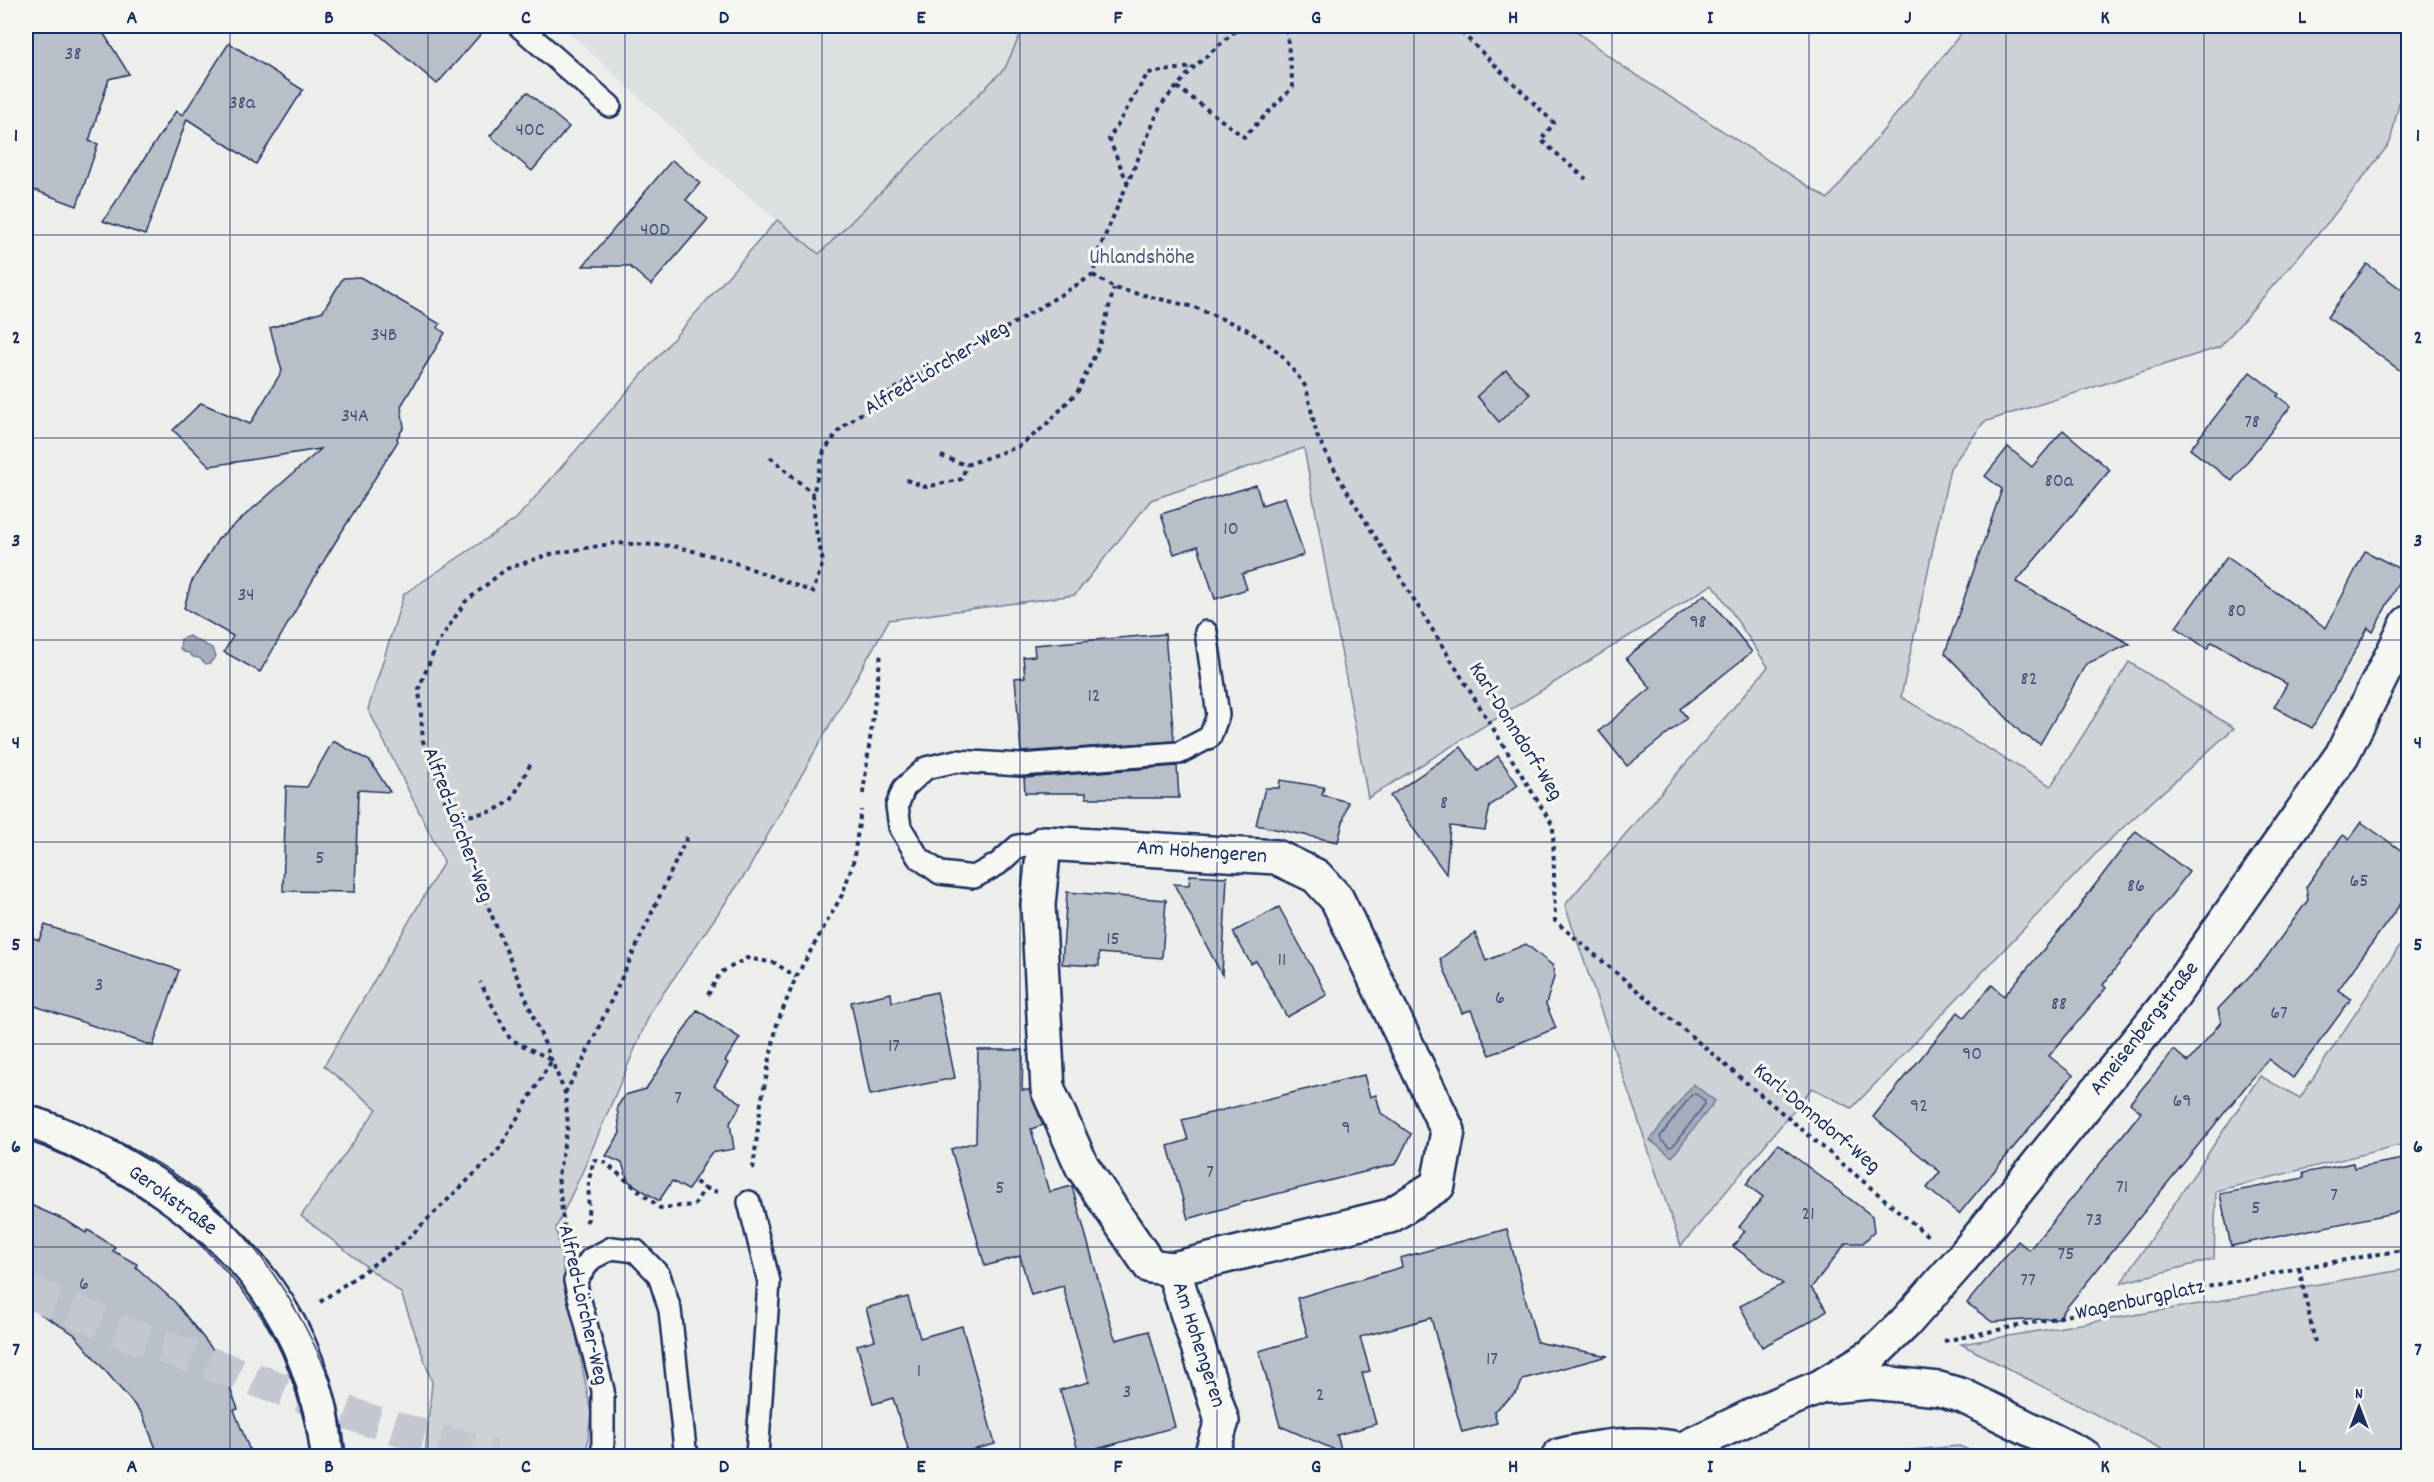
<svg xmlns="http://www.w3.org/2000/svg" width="2434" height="1482" font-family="Dekko,sans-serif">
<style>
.built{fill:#dde0e1}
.green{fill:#ced2d7;stroke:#74809a;stroke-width:1.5}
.water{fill:#a5acbc;stroke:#6e7a96;stroke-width:1.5}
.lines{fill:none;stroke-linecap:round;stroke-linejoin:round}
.shore{stroke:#526184;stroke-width:1.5}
.building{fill:#b9bfc8;stroke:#1b2f5e;stroke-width:1.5}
.secondary-tunnel{stroke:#c3c8d0;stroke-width:33;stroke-dasharray:33 16;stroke-linecap:butt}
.lane-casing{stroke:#1b2f5e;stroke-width:26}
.street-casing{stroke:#1b2f5e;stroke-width:38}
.secondary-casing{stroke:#1b2f5e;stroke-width:38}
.path{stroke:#1b2f5e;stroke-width:4;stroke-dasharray:4.5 4.5;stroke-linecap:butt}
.lane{stroke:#f6f6f2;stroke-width:21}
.street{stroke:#f6f6f2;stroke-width:33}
.secondary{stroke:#f6f6f2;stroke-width:33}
.tram{stroke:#1b2f5e;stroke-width:1.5}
.grid{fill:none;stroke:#1b2f5e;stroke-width:1.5;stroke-opacity:0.55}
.labels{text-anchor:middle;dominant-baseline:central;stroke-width:6;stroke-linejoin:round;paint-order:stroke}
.number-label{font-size:20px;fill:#425378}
.park-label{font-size:22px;fill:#48587c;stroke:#f6f6f2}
.street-label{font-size:22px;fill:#1b2f5e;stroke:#f6f6f2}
.neatline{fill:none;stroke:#1b2f5e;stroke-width:2}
.grid-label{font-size:20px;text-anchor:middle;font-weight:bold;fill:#1b2f5e}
</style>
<rect width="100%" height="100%" fill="#edeeec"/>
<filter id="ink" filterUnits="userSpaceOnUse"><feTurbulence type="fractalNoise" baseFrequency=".0167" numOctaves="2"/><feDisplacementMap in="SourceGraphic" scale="12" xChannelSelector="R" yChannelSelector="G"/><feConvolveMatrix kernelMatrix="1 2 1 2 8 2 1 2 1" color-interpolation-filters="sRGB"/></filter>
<g filter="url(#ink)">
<path class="built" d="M562,26H1024L1005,68L819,254L734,185Z"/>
<g class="green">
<path d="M1024,26H1569L1622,66L1828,199L1967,26H2408V63L2390,143L2330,220L2220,347L1984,422L1950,468L1901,697L2051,786L2129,662L2234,728L2107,842L1852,1108L1812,1088L1681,1246L1565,905L1768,667L1713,584L1368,798L1304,448L1151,500L1075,595L889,620L748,870L651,1011L584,1168L556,1228L591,1413L586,1456H425L432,1382L401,1293L301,1216L377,1109L324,1066L444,862L368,709L404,594L516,519L777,220L819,254L1005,68Z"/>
<path d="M2408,933V1143L2216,1191L2214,1259L2121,1283L2260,1076L2300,1098Z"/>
<path d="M2408,1269V1456H2175L1961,1344Z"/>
<path d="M1959,1446L1983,1456H1854V1455Z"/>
</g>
<g class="water">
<path d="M189,636L212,648L216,656L210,663L206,664L199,658L193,657L189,653L183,652L180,648L181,639Z"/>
<path d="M1693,1084L1715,1101L1672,1157L1650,1140Z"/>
</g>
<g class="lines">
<path class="shore" d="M1692,1094H1696L1704,1100L1705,1104L1673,1146L1669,1147L1661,1140L1660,1137Z"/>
</g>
<g class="building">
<path d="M26,26H99L129,74L109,79L89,141L98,144L77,206L26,187Z"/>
<path d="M369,26H488L437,84Z"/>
<path d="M229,43L303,90L256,164L187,119L145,235L103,221L176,111L183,115Z"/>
<path d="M527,92L569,127L532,171L490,136Z"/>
<path d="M672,160L700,183L686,200L708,219L651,285L629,266H583Z"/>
<path d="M2367,264L2409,295V377L2327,317Z"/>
<path d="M360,277L440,324L438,328L445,333L401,406L404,427L397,438L398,441L328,554L260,672L224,652L233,636L184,608L191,583L218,539L321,449L210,466L173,430L201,403L250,424L282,371L270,328L323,311L343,278Z"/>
<path d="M1506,370L1530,394L1499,422L1477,396Z"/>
<path d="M2250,372L2279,394L2277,396L2291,406L2232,481L2190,449Z"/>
<path d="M2063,430L2110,470L2016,582L2130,644L2086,664L2040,744L2022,734L1945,653L2002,489L1985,476L2008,447L2032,467Z"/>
<path d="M1256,485L1262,505L1285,497L1304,555L1242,574L1247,589L1215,599L1198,546L1174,554L1161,514Z"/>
<path d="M2365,551L2404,571L2373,632L2368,628L2312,728L2274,707L2287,684L2212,642L2207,649L2176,627L2227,557L2326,628Z"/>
<path d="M1705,594L1752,652L1680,709L1687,718L1627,766L1599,731L1651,688L1626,658Z"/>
<path d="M1165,634L1174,741L1021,752L1015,678L1025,677L1023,657L1035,656L1034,645Z"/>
<path d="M333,741L370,761L390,792L358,790L355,892L283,891L286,786L307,787Z"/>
<path d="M1461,747L1478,771L1498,756L1518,785L1490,806L1485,830L1450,826L1446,874L1390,796Z"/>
<path d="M1177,766L1179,798H1086V793H1025L1024,778Z"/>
<path d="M1280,780L1324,787L1322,795L1348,802L1338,842L1256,825L1265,788H1279Z"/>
<path d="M2361,822L2409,856V892L2338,990L2351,999L2293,1078L2268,1059L2058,1318L1992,1322L1967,1303L2018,1241L2029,1250L2083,1185L2141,1112L2130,1103L2174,1050L2188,1062L2221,1022L2218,1009L2263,962L2308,900L2306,887L2343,835L2349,839Z"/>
<path d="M2136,831L2189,872L2103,985L2106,988L2049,1056L2073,1075L1959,1214L1927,1188L1940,1172L1873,1117L1958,1012L1964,1017L1992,985L2004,996L2083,903L2082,902Z"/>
<path d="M1190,875L1227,877L1222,975L1174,884L1189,885Z"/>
<path d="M1067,892L1166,900L1162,958L1099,953V966L1062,964Z"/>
<path d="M1279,907L1327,995L1287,1017L1256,961L1251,964L1233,932Z"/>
<path d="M45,925L179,970L153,1046L26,1003V935L39,940Z"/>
<path d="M1475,933L1486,961L1526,944L1553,966L1554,977L1546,1004L1556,1028L1490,1055L1471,1010L1462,1013L1440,959Z"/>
<path d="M937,992L955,1078L870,1095L851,1002L891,993L892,1002Z"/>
<path d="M697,1010L740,1038L725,1061L728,1063L714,1086L742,1103L730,1123L734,1149L711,1153L688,1190L672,1181L659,1201L628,1181L622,1163L606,1156L620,1133L617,1107L625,1095L646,1089Z"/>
<path d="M978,1050H1023L1022,1090H1029L1043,1125L1031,1129L1049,1192L1072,1186L1113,1333L1116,1340L1149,1331L1175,1427L1079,1454L1060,1390L1089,1382L1063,1286L1031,1295L1020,1256L985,1266L951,1149L976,1142Z"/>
<path d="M1364,1075L1370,1097L1376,1095L1381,1113L1411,1134L1396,1164L1252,1200L1188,1219L1168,1146L1188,1140L1182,1120Z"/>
<path d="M1778,1144L1872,1216L1874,1232L1863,1243H1846L1811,1288L1827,1310L1806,1324L1762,1347L1740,1306L1783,1284L1733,1246L1745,1231L1739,1227L1763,1197L1746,1184Z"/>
<path d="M2409,1158V1210L2231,1246L2220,1194L2304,1178L2303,1173L2353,1163L2354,1168Z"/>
<path d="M26,1203L67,1221L86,1233L88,1230L115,1247L113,1251L137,1264L136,1267L175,1302L217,1355L238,1409L234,1410L252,1456H159L142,1414L74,1334L26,1305Z"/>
<path d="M1507,1229L1537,1342L1608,1356L1523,1379L1518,1391L1494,1411L1497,1423L1462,1432L1431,1318L1360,1337L1370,1371L1362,1373L1376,1424L1337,1435L1342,1453L1280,1426L1259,1351L1308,1337L1297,1298L1402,1267L1400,1258Z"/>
<path d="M908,1297L920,1338L962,1326L995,1444L965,1452L963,1456H910L893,1398L873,1404L857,1345L875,1340L866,1308Z"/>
</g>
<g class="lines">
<path class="secondary-tunnel" d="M26,1290L130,1335L368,1420L494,1456"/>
<defs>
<g id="lane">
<path d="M519,26L610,106"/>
<path d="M1044,843L1018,846L998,864L974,877L940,873L918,857L900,827L897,806L904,788L926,768L956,761L1021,765L1179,753L1210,737L1218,715L1206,632"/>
<path d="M749,1202L769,1282L757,1456"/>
<path d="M603,1456V1390L575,1281L591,1259L612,1248L636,1251L659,1275L670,1310L685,1449L689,1456"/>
</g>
<g id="street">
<path d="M1044,843L1276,857L1316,876L1337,899L1448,1131L1438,1185L1390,1216L1173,1269L1150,1266L1082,1166L1048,1090L1038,905Z"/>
<path d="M1173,1269L1222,1421L1211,1456"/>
<path d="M1828,1386L1871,1382L1939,1389L1963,1396L2084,1456"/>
<path d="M1683,1449L1769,1408L1820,1387L1871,1356L1905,1323L1959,1262L2164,1008L2342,755L2408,623"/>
<path d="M1559,1456C1603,1445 1657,1438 1700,1456"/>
</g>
<path id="secondary" d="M26,1122C61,1132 93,1149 125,1167C240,1232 314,1322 328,1456"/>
</defs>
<use href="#lane" class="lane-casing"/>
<use href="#street" class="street-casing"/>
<use href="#secondary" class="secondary-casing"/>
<g class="path">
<path d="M1455,26L1554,123L1541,140L1586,179"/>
<path d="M1177,87L1244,137L1293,87L1286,26"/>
<path d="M1128,184L1109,139L1148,73L1192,67"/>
<path d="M1093,275L1114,288L1194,307L1246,329L1280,353L1306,387L1317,436L1341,481L1553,826L1555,921L1928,1236"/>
<path d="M941,456L966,465L1020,446L1046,425L1078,391L1099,346L1114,288"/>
<path d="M770,457L813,494"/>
<path d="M906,480L926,487L962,479L966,465"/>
<path d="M863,794L881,653"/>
<path d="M452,819L493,811L511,801L531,763"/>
<path d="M708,995L720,973L747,958L775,963L796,977"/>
<path d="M565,1093L583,1061L689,833"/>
<path d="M753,1169L761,1103L777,1024L796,977L842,895L853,863L861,810"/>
<path d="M705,1188L718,1192"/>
<path d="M586,1222L588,1219L589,1179L594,1160L604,1162L660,1208L694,1205L705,1188L694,1181"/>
<path d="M565,1237L558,1176L568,1125L565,1093L452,819L423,741L419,688L437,644L465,602L506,569L551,554L616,543L673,546L725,559L813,592L823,562L815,525L813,494L824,451L841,428L905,382L988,339L1093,275L1099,250L1161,105L1194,67L1241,26"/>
<path d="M2299,1268L2315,1342"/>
<path d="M320,1302L401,1245L497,1152L552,1060L510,1039L480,982"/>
<path d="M1944,1341L2299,1268L2408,1249"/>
</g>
<use href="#lane" class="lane"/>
<use href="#street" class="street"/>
<use href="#secondary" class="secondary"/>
<g class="tram">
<path d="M26,1104C92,1123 178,1167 226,1216C257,1248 282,1284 303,1323C316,1348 330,1375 337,1402C341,1420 341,1439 344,1456"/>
<path d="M26,1138C49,1145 70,1157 91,1168C107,1177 124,1185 139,1195C185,1224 240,1281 268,1327C290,1363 304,1416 311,1456"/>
</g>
</g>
</g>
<path class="grid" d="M230,26V1456M428,26V1456M625,26V1456M822,26V1456M1020,26V1456M1217,26V1456M1414,26V1456M1612,26V1456M1809,26V1456M2006,26V1456M2204,26V1456M26,235H2408M26,438H2408M26,640H2408M26,842H2408M26,1044H2408M26,1247H2408"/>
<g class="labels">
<g class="number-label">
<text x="73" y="55">38</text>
<text x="242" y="104">38a</text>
<text x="530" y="131">40C</text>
<text x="655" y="231">40D</text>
<text x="384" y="336">34B</text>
<text x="355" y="417">34A</text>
<text x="2252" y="423">78</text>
<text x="2059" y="482">80a</text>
<text x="1231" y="530">10</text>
<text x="246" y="596">34</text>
<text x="2237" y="612">80</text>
<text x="1698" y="623">98</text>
<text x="2029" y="680">82</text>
<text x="1094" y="697">12</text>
<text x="1444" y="804">8</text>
<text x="320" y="859">5</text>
<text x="2359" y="882">65</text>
<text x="2136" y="887">86</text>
<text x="1113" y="940">15</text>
<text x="1282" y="961">11</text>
<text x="99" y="986">3</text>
<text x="1500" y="999">6</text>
<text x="2059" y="1005">88</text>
<text x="2279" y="1014">67</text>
<text x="894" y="1047">17</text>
<text x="1972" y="1055">90</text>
<text x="678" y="1099">7</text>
<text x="2182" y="1102">69</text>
<text x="1919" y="1107">92</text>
<text x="1346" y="1129">9</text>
<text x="1210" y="1173">7</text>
<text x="2122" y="1188">71</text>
<text x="1000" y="1189">5</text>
<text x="2334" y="1196">7</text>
<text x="2256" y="1209">5</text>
<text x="1808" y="1215">21</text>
<text x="2094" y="1221">73</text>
<text x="2066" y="1255">75</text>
<text x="2028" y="1281">77</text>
<text x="84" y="1285">6</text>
<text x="1492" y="1360">17</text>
<text x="919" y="1372">1</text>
<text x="1127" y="1393">3</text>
<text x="1320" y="1396">2</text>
</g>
<g class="park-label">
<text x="1142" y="258">Uhlandshöhe</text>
</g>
<g class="street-label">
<text transform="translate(937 369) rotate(-31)">Alfred-Lörcher-Weg</text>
<text transform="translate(1515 732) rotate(58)">Karl-Donndorf-Weg</text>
<text transform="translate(457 825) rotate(69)">Alfred-Lörcher-Weg</text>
<text transform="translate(1202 853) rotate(4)">Am Hohengeren</text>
<text transform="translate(2145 1029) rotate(-52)">Ameisenbergstraße</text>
<text transform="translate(1816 1119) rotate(40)">Karl-Donndorf-Weg</text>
<text transform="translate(172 1201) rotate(36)">Gerokstraße</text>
<text transform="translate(2140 1301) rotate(-12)">Wagenburgplatz</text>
<text transform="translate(582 1305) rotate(77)">Alfred-Lörcher-Weg</text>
<text transform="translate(1198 1345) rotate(72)">Am Hohengeren</text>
</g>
</g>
<rect width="2434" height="1482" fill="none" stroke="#f6f6f2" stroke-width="66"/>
<g transform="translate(2359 1407)" stroke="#f6f6f2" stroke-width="4.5" paint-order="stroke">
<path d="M0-4.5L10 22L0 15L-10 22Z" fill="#1b2f5e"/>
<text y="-9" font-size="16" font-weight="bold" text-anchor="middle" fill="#1b2f5e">N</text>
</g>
<rect x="33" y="33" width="2368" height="1416" class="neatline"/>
<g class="grid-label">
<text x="132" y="23">A</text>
<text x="329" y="23">B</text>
<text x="526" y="23">C</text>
<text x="724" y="23">D</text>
<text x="921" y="23">E</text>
<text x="1118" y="23">F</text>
<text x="1316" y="23">G</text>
<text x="1513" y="23">H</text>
<text x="1710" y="23">I</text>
<text x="1908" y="23">J</text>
<text x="2105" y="23">K</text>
<text x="2302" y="23">L</text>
<text x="16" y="141">1</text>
<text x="2418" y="141">1</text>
<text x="16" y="343">2</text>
<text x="2418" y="343">2</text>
<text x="16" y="546">3</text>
<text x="2418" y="546">3</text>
<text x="16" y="748">4</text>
<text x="2418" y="748">4</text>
<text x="16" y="950">5</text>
<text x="2418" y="950">5</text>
<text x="16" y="1152">6</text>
<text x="2418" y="1152">6</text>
<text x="16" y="1355">7</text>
<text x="2418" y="1355">7</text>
<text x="132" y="1472">A</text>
<text x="329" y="1472">B</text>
<text x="526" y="1472">C</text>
<text x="724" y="1472">D</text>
<text x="921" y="1472">E</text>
<text x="1118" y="1472">F</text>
<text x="1316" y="1472">G</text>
<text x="1513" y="1472">H</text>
<text x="1710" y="1472">I</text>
<text x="1908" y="1472">J</text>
<text x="2105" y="1472">K</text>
<text x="2302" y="1472">L</text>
</g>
</svg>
